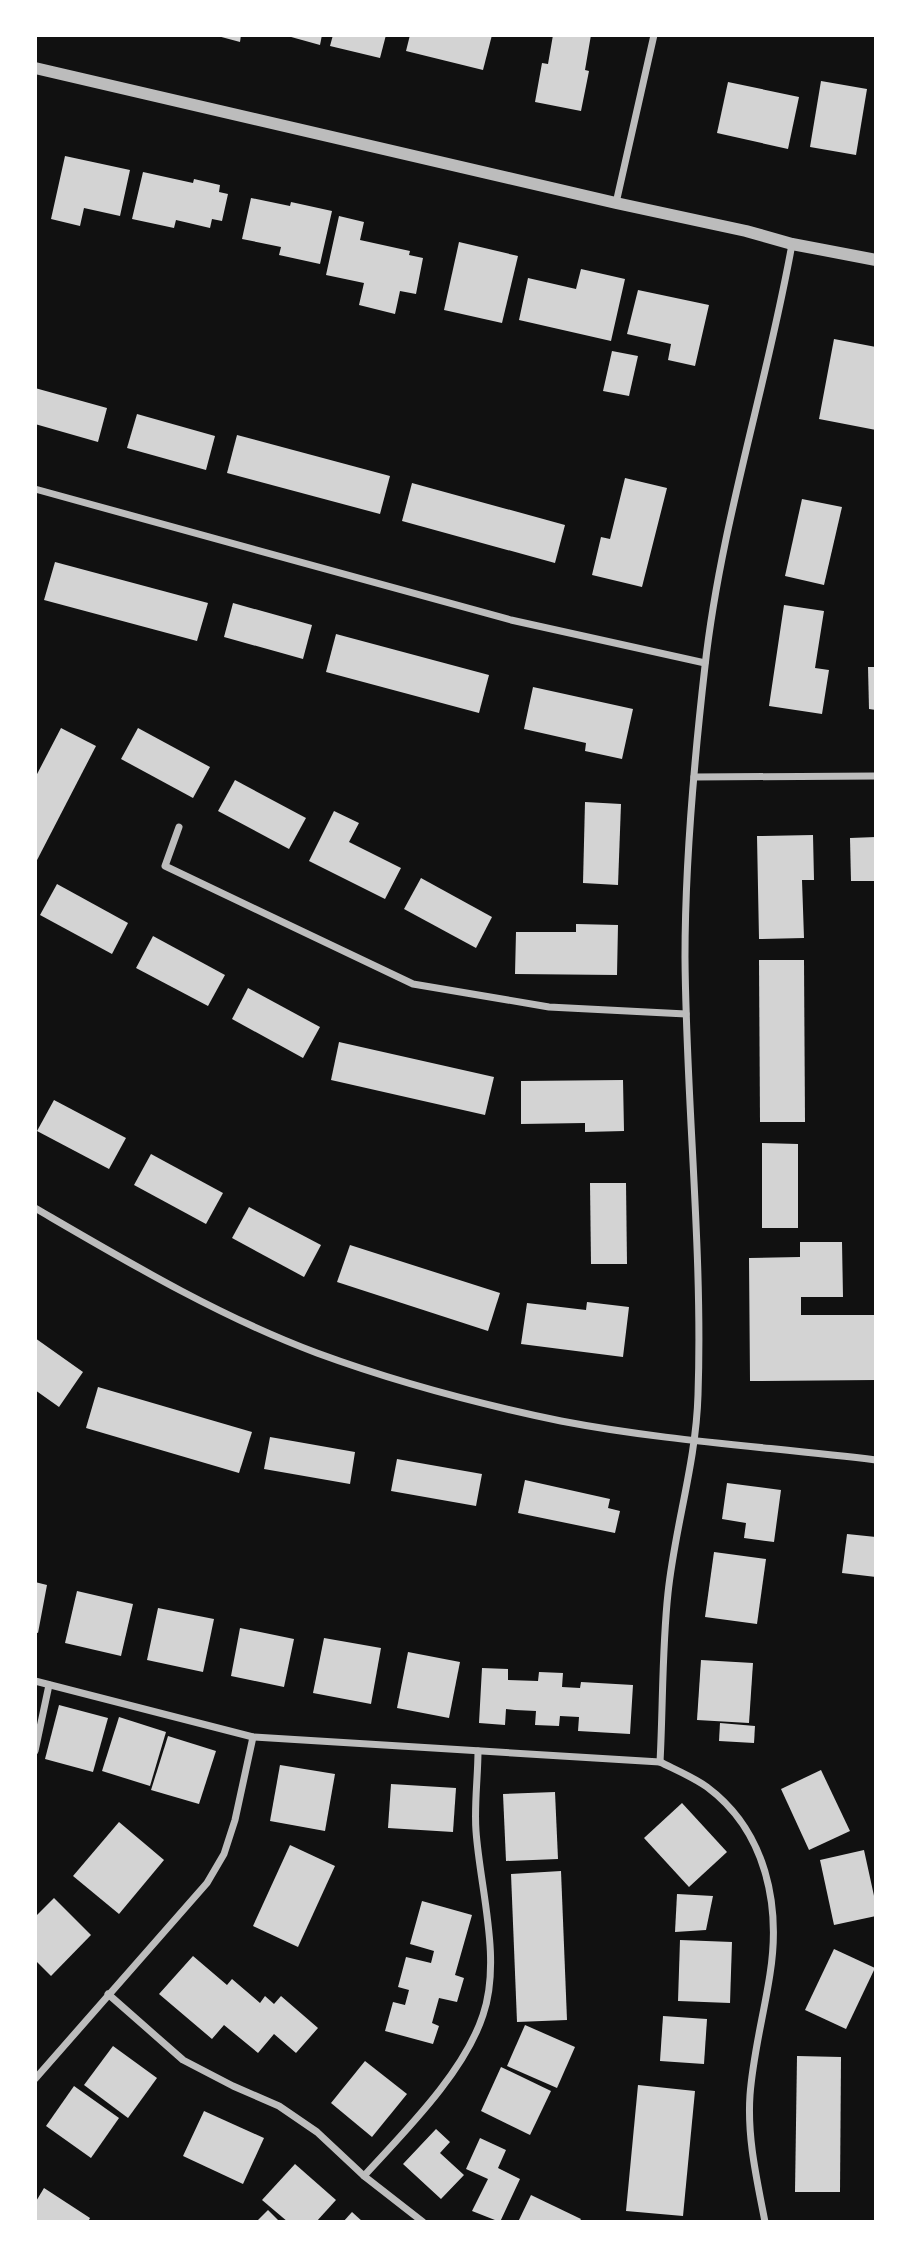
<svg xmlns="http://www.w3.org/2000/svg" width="911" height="2257" font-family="Commissioner,sans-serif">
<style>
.building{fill:#d3d3d3}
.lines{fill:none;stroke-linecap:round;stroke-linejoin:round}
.minor{stroke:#bcbcbc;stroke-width:7}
.tertiary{stroke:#bcbcbc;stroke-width:12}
</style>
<rect width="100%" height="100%" fill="#111"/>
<g class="building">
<path d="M214,35H241L240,42Z"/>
<path d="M284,35H322L320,45Z"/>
<path d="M333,35H386L380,58L330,46Z"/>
<path d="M410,35H492L483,70L406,51Z"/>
<path d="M553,35H591L585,70L589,71L581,111L535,102L542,63L548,64Z"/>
<path d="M821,81L867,89L856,155L810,147Z"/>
<path d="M728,82L799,97L788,149L717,133Z"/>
<path d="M65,156L130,170L120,216L84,208L80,226L51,219Z"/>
<path d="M143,172L193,183L194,179L220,185L219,192L228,194L222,221L212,219L210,228L176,220L174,228L132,219Z"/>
<path d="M251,198L290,206L291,202L332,211L320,264L279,255L281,247L242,239Z"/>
<path d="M339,216L364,222L360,240L410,251L409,255L423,258L416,294L400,291L395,314L359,305L364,283L326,275Z"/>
<path d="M459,242L518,256L502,323L444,310Z"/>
<path d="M581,269L625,279L611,341L519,320L528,278L576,289Z"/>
<path d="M638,290L709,305L695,366L668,360L671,344L627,334Z"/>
<path d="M834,339L876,347V430L819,419Z"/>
<path d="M612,351L638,356L629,396L603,391Z"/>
<path d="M35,388L107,408L98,442L35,424Z"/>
<path d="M137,414L215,436L206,470L127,448Z"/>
<path d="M237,435L390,476L380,514L227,473Z"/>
<path d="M625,478L667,488L642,587L592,575L601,537L610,539Z"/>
<path d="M412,483L565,525L555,563L402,521Z"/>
<path d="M802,499L842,507L824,585L785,576Z"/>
<path d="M55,562L208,603L197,641L44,600Z"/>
<path d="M233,603L312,625L303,659L224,637Z"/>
<path d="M784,605L824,611L815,668L829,670L822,714L769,706Z"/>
<path d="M336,634L489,675L479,713L326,672Z"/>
<path d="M868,667H876V710L869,709Z"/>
<path d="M533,687L633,709L622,759L585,751L586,743L524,729Z"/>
<path d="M61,728L96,746L35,864V778Z"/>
<path d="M138,728L210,767L193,798L121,759Z"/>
<path d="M235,780L306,818L289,849L218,811Z"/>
<path d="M585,802L621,804L618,885L583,883Z"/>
<path d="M334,811L359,823L349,842L401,868L385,899L309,861Z"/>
<path d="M813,835L814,880H802L804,938L759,939L757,836Z"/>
<path d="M876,837V881H851L850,838Z"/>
<path d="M421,878L492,917L476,948L404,909Z"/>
<path d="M57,884L128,923L112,954L40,915Z"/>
<path d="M576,924L618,925L617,975L515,974L516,932H576Z"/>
<path d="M153,936L225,975L208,1006L136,968Z"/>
<path d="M759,960H804L805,1122H760Z"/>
<path d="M248,988L320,1027L303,1058L232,1019Z"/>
<path d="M339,1042L494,1077L485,1115L331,1080Z"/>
<path d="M623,1080L624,1131L585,1132V1123L521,1124V1081Z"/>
<path d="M54,1100L126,1138L109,1169L37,1131Z"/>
<path d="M762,1143L798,1144V1228H762Z"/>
<path d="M151,1154L223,1193L206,1224L134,1185Z"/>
<path d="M590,1183H626L627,1264H591Z"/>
<path d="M249,1207L321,1245L304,1277L232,1238Z"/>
<path d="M800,1242H842L843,1297H801V1315H876V1380L750,1381L749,1258L800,1257Z"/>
<path d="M350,1245L500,1293L488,1331L337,1282Z"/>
<path d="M587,1302L629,1307L623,1357L521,1344L527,1303L586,1310Z"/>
<path d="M35,1338L83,1372L59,1407L35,1390Z"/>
<path d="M98,1387L252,1432L239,1473L86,1428Z"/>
<path d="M270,1437L355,1452L350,1484L264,1469Z"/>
<path d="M397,1459L482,1474L476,1506L391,1491Z"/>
<path d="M525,1480L610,1499L608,1508L620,1511L615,1533L518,1513Z"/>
<path d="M727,1483L781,1490L774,1542L744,1538L746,1523L722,1519Z"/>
<path d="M847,1534L876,1537V1577L842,1573Z"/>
<path d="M714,1552L766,1559L757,1624L705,1617Z"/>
<path d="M35,1582L47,1585L38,1633L35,1632Z"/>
<path d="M77,1591L133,1604L121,1656L65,1643Z"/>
<path d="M158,1608L214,1619L203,1672L147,1660Z"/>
<path d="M240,1628L294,1639L284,1687L231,1676Z"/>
<path d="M324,1638L381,1648L371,1704L313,1693Z"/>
<path d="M408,1652L460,1662L449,1718L397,1708Z"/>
<path d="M701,1660L753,1663L749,1723L697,1720Z"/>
<path d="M482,1668L508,1669V1680L538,1681L539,1672L563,1673L562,1687L580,1688L581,1682L633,1685L630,1734L578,1731L579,1717L560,1716L559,1726L535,1725L536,1711L515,1710L506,1709L505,1725L479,1723Z"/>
<path d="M59,1705L108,1718L93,1772L45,1759Z"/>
<path d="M119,1717L166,1732L150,1786L102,1771Z"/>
<path d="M720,1723L755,1726L754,1743L719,1741Z"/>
<path d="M168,1736L216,1751L199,1804L151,1790Z"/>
<path d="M280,1765L335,1774L325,1831L270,1821Z"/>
<path d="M821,1770L850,1831L809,1850L781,1789Z"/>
<path d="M391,1784L456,1788L453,1832L388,1828Z"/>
<path d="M555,1792L558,1859L506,1861L503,1794Z"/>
<path d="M682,1803L727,1852L689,1887L644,1838Z"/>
<path d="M119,1822L164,1860L119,1914L73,1876Z"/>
<path d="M290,1845L335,1866L298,1947L253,1926Z"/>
<path d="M864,1850L876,1905V1916L834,1925L820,1860Z"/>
<path d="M561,1871L567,2020L517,2022L511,1874Z"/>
<path d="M677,1894L713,1896L706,1930L675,1932Z"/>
<path d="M54,1898L91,1935L51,1976L35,1960V1917Z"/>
<path d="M422,1901L472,1915L455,1975L464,1978L457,2002L439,1998L432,2023L439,2026L433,2044L385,2031L393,2002L405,2005L409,1990L398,1987L406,1957L431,1963L434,1951L410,1944Z"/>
<path d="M680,1940L732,1942L730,2003L678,2001Z"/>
<path d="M834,1949L875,1968L846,2029L805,2010Z"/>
<path d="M193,1956L227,1985L232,1979L260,2003L265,1996L274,2004L281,1996L318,2028L296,2053L274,2034L258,2053L224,2025L212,2039L159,1994Z"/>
<path d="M663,2016L707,2019L704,2064L660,2061Z"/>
<path d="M525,2025L575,2047L557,2088L507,2066Z"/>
<path d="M113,2046L157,2078L128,2118L84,2085Z"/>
<path d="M797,2056L841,2057L840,2192H795Z"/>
<path d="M365,2061L407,2094L372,2137L331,2103Z"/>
<path d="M501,2067L551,2091L530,2135L481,2111Z"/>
<path d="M638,2085L695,2091L683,2216L626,2211Z"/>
<path d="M74,2086L119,2118L91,2158L46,2126Z"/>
<path d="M204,2111L264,2138L243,2184L183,2156Z"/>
<path d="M436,2129L450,2142L440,2153L464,2175L441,2199L403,2164Z"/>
<path d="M480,2138L506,2150L498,2168L520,2179L500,2222L472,2211L488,2179L466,2169Z"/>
<path d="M295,2164L336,2200L316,2222H288L262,2200Z"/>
<path d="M44,2188L90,2218L88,2222H35V2203Z"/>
<path d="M531,2195L581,2219L579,2222H518Z"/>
<path d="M268,2210L280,2222H256Z"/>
<path d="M352,2212L363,2222H343Z"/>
</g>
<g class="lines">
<g class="minor">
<path d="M616,203L654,35"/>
<path d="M35,489L511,620L705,663"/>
<path d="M694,777L876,776"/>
<path d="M179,827L165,866L413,984L549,1007L686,1014"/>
<path d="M35,1208C126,1261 218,1316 317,1353C396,1382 479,1404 561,1421C665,1441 771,1447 876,1460"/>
<path d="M35,1681L253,1737L660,1762C676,1770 693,1777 707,1787C766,1831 781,1905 770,1974C764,2014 753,2054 750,2095C747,2138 757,2180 765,2222"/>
<path d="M35,1751L49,1685"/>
<path d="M660,1762C663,1706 662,1648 668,1593C675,1526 696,1463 698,1395C703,1249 686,1103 685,957C685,860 694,762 705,666C721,523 767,385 792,244"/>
<path d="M108,1994L183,2060L233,2086L279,2106L317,2132L364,2176L423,2222"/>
<path d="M35,2079L207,1883L224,1854L235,1820L253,1737"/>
<path d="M364,2176C405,2131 464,2073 483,2015C502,1960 480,1888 476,1831C474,1805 478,1777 478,1751"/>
</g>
<path class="tertiary" d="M35,68L616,203L746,231L792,244L876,260"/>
</g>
<rect width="911" height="2257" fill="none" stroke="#ffffff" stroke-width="74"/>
</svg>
